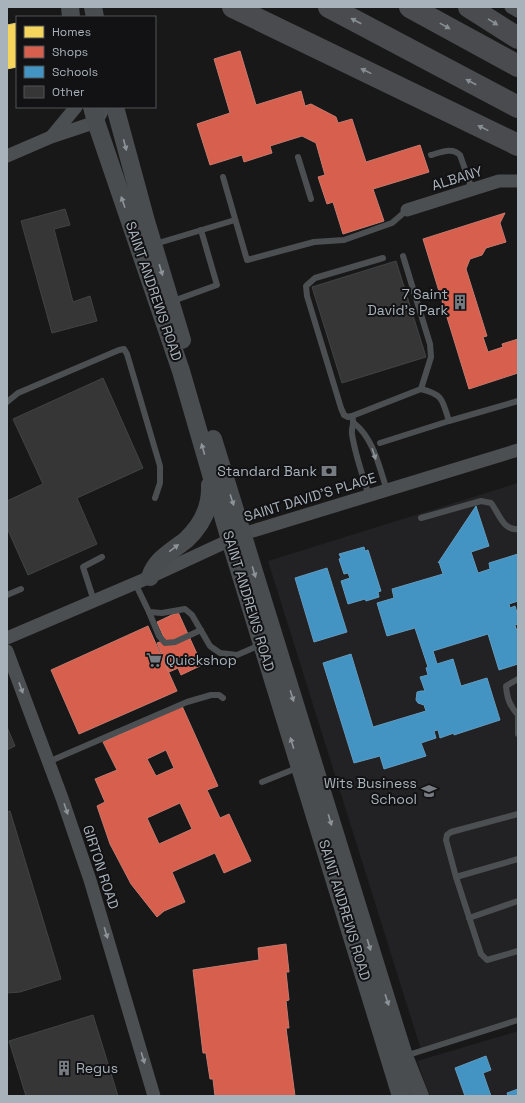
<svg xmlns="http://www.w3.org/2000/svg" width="525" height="1103" font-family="'Space Grotesk',sans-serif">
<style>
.built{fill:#222224}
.homes{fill:#f6d55c;stroke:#dfca78}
.shops{fill:#d6604d;stroke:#c8796e;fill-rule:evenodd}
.schools{fill:#4393c3;stroke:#619cc0}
.building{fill:#363637;stroke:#404344}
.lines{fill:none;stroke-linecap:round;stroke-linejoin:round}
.service{stroke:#4c4f51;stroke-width:6}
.minor{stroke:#4c4f51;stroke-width:13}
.secondary{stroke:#4a4d50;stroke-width:18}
.motorway{stroke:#494b4e;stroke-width:22}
.oneway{fill:#878e94}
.oneway2{fill:#8c949a}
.labels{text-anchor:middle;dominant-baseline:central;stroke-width:4;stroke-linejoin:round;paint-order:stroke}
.street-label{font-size:14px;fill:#a8b2ba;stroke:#121214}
.poi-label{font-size:14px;fill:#a8b2ba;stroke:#121214;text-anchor:end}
</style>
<rect width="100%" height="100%" fill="#181818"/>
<g class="built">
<path d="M518,483V1022L422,1053L268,561Z"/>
<path d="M518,1031V1096H430L417,1061Z"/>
</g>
<path class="homes" d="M17,23V67L7,69V25Z"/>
<g class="shops">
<path d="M240,51L256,105L301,91L305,106L311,104L336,117L338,123L352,119L366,162L420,145L429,172L373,189L384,221L343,234L333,202L327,204L318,177L325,175L316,143L302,136L270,146L272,153L244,162L242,155L210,165L197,124L230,113L214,59Z"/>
<path d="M505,213L500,223L506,242L486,248L482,255L470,259L466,269L487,336L483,337L488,352L503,347L502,344L518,339V373L469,389L423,239Z"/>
<path d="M178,612L202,665L181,675L178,668L169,672L157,643L165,640L157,622Z"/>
<path d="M148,626L177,691L79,734L51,670Z"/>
<path d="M182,706L218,786L207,790L220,818L229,814L251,861L224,873L215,853L172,872L185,902L164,911L157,917L131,884L110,844L97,806L105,802L95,779L117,770L103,742ZM166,750L174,768L156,776L147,759ZM180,803L192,829L159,844L147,818Z"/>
<path d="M286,944L289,972H286L289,1000L286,1001L289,1028H286L295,1096H215L213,1079H210L206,1053H203L193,970L259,960L258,948Z"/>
</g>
<g class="schools">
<path d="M476,506L489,546L471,552L478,573L490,569L489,563L518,554V601L509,604L510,608L515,606L518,616V624L515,625L516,629H518V664L499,670L488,634L433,651L437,664L453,659L461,686L487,678L500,720L454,735V733L440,738L438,730L434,731L436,738L421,743L426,756L384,769L380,756L354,763L323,663L351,654L373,727L426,711L424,705L418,703L416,700L417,692L421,691H425L420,677L428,675L426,668L428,667L415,628L387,636L377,603L394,598L392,589L443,574L439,562L438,563Z"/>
<path d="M364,547L365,551L368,550L381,591L378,592L379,597L366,601L365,599L348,604L341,581L350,578L348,573L344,574L339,559L341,558L339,554Z"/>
<path d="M327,568L347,632L314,642L295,578Z"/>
<path d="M486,1056L491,1070L483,1073L491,1096H465L455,1068Z"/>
<path d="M518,1089V1096H508L507,1093Z"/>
</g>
<g class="building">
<path d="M65,209L70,225L54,229L73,302L90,296L97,321L52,333L21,221Z"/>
<path d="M396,261L426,357L342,383L312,287Z"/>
<path d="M103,378L143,468L77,498L97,544L28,575L7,528V501L43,484L13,419Z"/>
<path d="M7,727L15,746L7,750Z"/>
<path d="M10,811L61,979L20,992L7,993V812Z"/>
<path d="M93,1015L118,1096H26L9,1041Z"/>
</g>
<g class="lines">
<g class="service">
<path d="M431,155C442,152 452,147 460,155L472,189"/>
<path d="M298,157L311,199"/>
<path d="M223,177L247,260L314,242L344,240L392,223L407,210"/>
<path d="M155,244L235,220"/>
<path d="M173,301L217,285L201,230"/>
<path d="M7,402L18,393L119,350L124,349L127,354L160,466V483L155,498"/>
<path d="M352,416L348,417L344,415L341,408L307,296L306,286L315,278L383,258"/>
<path d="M449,421L518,401"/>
<path d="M354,423C374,439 379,467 387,490"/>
<path d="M380,443L449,421C442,400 444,395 421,389"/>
<path d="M369,496C363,476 355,455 352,434C351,427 355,425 352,416L421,389L431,357L430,344L403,256"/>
<path d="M421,518L481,501L491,503C499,513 503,531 518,529"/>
<path d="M135,583L149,612L162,613L185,609L192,615L210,646L220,653L237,655L260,645"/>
<path d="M7,595L21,589"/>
<path d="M94,601L83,567L102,557"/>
<path d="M149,612L159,636L165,643L175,642L201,630"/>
<path d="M518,679L506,686C507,699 510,706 518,715"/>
<path d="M518,718V734"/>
<path d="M48,762L187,702L211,695H219L223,698"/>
<path d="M262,782L297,768"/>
<path d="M518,814L451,832L447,835L446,840L456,877L481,954L487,960L518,951"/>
<path d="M456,877L518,859"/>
<path d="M469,918L518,901"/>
<path d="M405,1056L518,1020"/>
</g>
<g class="minor">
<path d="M511,7L518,11"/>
<path d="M52,136L76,107"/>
<path d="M7,156L51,137L96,122L100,115L104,107"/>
<path d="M407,210L499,181H518"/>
<path d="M7,638L150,577L243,534L518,450"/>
<path d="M7,651L62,798L90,880L154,1096"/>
</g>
<g class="secondary">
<path d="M70,7L71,17"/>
<path d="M93,7L95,17"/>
<path d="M92,107L96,122L181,371L230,540L401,1096"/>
<path d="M115,107L146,221L182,340"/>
<path d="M213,439L375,963L404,1056L420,1096"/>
<path d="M150,577C156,559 172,551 186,540C202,525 211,508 210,485"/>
</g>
<g class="motorway">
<path d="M233,7L518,145"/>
<path d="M329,7L518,107"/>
<path d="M410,7L518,66"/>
<path d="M469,7L518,38"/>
</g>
</g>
<defs><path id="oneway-solid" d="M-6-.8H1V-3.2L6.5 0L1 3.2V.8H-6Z"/></defs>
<g class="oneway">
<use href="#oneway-solid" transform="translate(356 21) rotate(-152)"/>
<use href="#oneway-solid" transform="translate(493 22) rotate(32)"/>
<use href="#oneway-solid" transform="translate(445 26) rotate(29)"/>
<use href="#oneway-solid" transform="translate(366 71) rotate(-154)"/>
<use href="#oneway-solid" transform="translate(471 82) rotate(-152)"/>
<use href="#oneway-solid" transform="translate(483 128) rotate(-154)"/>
</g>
<g class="oneway2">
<use href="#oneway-solid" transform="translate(125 145) rotate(75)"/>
<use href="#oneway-solid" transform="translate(123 202) rotate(-109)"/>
<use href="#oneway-solid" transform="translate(161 270) rotate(73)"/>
<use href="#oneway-solid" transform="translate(203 449) rotate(-106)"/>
<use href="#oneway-solid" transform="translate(374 454) rotate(71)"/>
<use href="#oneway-solid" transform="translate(232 500) rotate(72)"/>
<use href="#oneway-solid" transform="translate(174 548) rotate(-37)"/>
<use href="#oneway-solid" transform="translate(254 572) rotate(73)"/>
<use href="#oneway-solid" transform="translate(21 688) rotate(70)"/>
<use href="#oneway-solid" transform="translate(292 696) rotate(73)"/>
<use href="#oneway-solid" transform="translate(292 743) rotate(-107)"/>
<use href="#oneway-solid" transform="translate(66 809) rotate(71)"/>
<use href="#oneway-solid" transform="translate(330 820) rotate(73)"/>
<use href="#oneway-solid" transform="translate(106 933) rotate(73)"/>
<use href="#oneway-solid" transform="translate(369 945) rotate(73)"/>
<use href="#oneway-solid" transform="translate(387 1000) rotate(72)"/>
<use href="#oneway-solid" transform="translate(143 1058) rotate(73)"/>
</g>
<defs>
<symbol id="building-bare" viewBox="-9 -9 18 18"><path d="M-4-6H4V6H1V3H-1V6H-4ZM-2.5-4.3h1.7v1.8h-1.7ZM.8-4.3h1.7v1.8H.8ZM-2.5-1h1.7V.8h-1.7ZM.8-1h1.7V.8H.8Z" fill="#767c81" stroke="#121214" stroke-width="2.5" paint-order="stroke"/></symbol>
<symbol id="bank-bare" viewBox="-9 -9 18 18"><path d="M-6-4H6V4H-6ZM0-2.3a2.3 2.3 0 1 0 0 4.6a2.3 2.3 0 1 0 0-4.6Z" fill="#767c81" stroke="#121214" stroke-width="2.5" paint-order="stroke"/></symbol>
<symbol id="supermarket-bare" viewBox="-9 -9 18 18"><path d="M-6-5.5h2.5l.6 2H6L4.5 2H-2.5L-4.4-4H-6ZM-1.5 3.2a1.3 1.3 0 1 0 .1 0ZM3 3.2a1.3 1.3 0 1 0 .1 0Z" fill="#767c81" stroke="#121214" stroke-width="2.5" paint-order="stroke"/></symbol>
<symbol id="university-bare" viewBox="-9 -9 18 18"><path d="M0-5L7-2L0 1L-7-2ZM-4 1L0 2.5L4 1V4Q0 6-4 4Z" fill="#767c81" stroke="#121214" stroke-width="2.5" paint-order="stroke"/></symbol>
</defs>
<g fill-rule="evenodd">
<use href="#building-bare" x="449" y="291" width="22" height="22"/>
<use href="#bank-bare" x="318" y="460" width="22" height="22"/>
<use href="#supermarket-bare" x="143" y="649" width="22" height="22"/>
<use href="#university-bare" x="418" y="780" width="22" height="22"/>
<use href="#building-bare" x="53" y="1057" width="22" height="22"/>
</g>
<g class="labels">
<g class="street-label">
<text transform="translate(457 178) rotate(-17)">ALBANY</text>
<text transform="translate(154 291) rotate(71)">SAINT ANDREWS ROAD</text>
<text transform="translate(310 497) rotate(-17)">SAINT DAVID'S PLACE</text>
<text transform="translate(249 601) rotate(73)">SAINT ANDREWS ROAD</text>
<text transform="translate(101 867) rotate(72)">GIRTON ROAD</text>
<text transform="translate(345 910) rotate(73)">SAINT ANDREWS ROAD</text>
</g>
<g class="poi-label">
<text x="448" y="294">7 Saint<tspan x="448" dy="16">David's Park</tspan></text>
<text x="317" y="471">Standard Bank</text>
<text x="166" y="660" text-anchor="start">Quickshop</text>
<text x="417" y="783">Wits Business<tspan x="417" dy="16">School</tspan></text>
<text x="76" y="1068" text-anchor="start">Regus</text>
</g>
</g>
<rect width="525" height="1103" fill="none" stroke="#a8b2ba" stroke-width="16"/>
<rect x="16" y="16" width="140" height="92" fill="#121214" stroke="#4e5256"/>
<rect x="24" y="26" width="20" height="12" fill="#f6d55c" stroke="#4e5256"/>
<text x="52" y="36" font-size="12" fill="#a8b2ba">Homes</text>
<rect x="24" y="46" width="20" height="12" fill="#d6604d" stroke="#4e5256"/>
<text x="52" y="56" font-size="12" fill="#a8b2ba">Shops</text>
<rect x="24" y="66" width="20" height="12" fill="#4393c3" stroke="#4e5256"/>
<text x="52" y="76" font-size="12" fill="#a8b2ba">Schools</text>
<rect x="24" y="86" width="20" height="12" fill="#363637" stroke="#4e5256"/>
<text x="52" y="96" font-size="12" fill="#a8b2ba">Other</text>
</svg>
